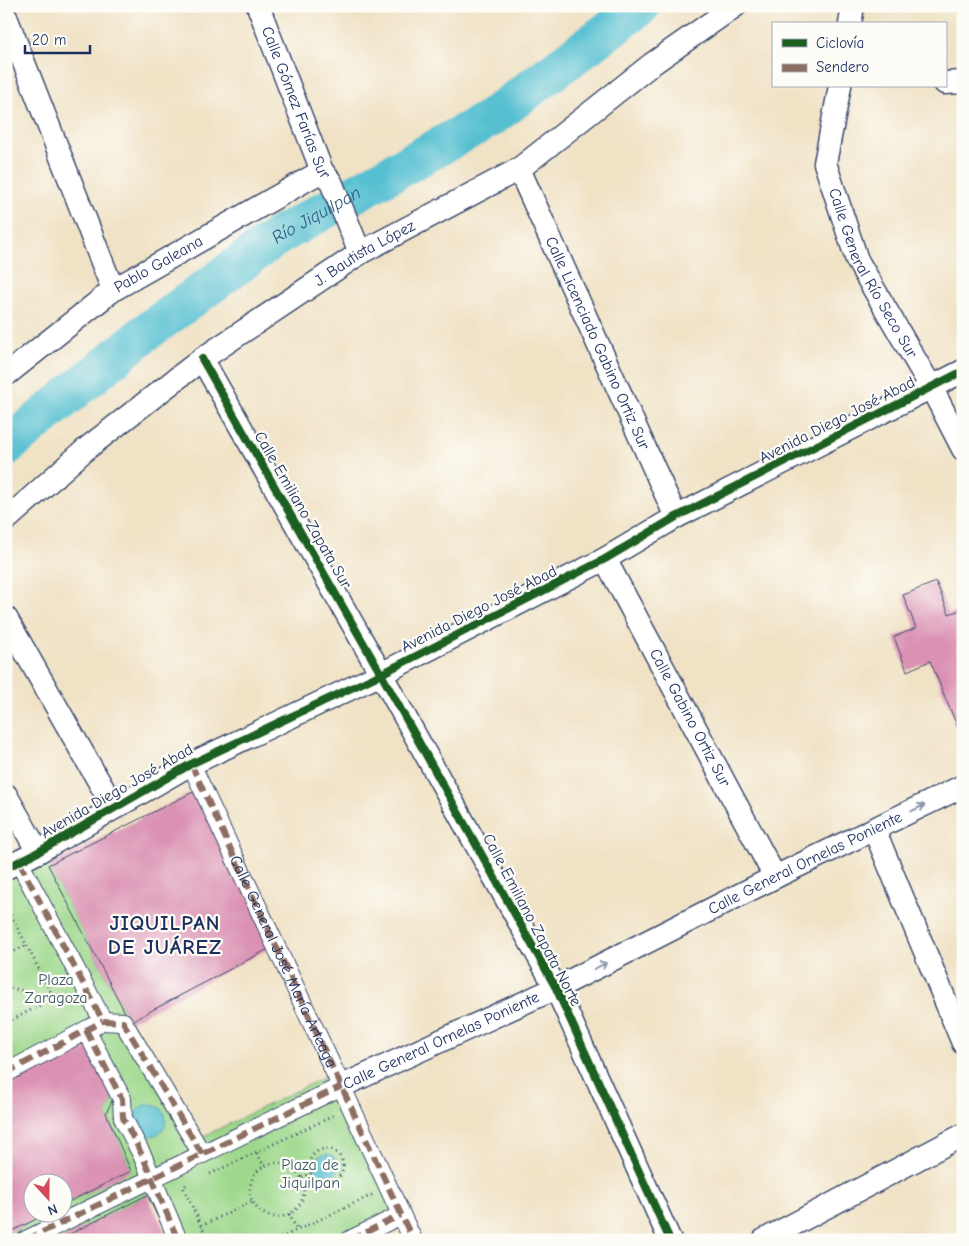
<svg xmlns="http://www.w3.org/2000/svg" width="969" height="1246" font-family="'Comic Neue',sans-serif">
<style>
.green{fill:#9dd88c;stroke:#5c8475}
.water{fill:#56c0d1;stroke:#387898}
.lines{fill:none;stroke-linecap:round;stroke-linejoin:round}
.river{stroke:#56c0d1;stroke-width:39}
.building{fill:#da91b2}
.pedestrian-casing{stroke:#3b4a6d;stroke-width:20}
.minor-casing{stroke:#3b4a6d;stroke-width:25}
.path{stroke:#3b4a6d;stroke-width:3;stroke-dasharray:1 4;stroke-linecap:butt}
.pedestrian{stroke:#fff;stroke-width:18}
.minor{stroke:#fff;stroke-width:22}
.quiet{stroke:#8d6e63;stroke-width:6;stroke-dasharray:12 6;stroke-linecap:butt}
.cycleway-casing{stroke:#fdfcf7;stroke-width:11}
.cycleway{stroke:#1b5e20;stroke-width:8}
.oneway{stroke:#8d97ae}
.labels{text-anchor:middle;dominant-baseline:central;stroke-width:4.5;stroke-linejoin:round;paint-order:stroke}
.street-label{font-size:16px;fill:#1b2f5e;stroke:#fdfcf7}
.park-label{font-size:16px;fill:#3c596a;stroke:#fdfcf7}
.water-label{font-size:18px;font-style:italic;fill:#2d5a80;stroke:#fdfcf7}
.district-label{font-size:21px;font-weight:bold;letter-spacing:1px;fill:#1b2f5e;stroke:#fdfcf7}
</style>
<rect width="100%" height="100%" fill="#fdfcf7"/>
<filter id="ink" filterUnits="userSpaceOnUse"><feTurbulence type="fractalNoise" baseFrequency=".02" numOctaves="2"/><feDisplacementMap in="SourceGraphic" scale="10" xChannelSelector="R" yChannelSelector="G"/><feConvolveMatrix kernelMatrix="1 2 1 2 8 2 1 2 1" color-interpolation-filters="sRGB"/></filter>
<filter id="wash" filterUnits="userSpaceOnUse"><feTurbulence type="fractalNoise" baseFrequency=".0096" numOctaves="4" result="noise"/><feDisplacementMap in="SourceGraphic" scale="20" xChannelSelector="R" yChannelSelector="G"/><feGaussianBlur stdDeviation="1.12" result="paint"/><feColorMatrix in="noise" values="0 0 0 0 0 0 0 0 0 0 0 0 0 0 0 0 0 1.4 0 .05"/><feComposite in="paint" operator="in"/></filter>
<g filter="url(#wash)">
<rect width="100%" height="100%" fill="#f0e2c5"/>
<path class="green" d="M38,852L48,865L130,1022L200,1138L335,1072L401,1215L350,1240H178L156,1190L60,1240H6V1234L47,1214H62L63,1205L131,1170L106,1113L113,1099L81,1033L6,1073V867Z"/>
<g class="water">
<circle cx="150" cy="1120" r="16"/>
<circle cx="326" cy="1166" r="12"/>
</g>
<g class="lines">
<path class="river" id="s1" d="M6,447L145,333L278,236L489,119L641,6"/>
</g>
<g id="blocks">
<g class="building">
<path d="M936,582L949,614L963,609V740L930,661L907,671L894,637L916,628L903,595Z"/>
<path d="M199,789L272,947L130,1022L48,865Z"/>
<path d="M85,1041L113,1099L106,1113L131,1171L62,1205V1184H32V1214H47L6,1234V1082L36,1065Z"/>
<path d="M147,1195L169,1240H60L68,1235Z"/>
</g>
</g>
</g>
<g filter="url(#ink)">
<use href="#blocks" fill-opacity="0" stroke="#3b4a6d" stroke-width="1"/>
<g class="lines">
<defs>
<g id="pedestrian">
<path d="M191,764L413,1240"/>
<path d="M19,862L103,1021"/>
<path d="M103,1021L123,1022L202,1154"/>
<path d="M86,1030L122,1099L123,1118L143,1157L178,1240"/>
<path d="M6,1073L96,1025"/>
<path d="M26,1240L342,1086"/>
<path d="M350,1240L401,1215"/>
</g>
<g id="minor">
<path id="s2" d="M258,6L322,171L331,182L360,253"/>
<path d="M6,17L113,290"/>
<path d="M850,24L853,6"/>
<path d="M945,83L963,82"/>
<path id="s3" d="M840,86L825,163L857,260L931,387L963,449"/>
<path id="s4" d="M519,169L676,517"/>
<path d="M202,359L381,674L556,988L670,1240"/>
<path id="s5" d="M6,375L113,290L322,171"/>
<path id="s6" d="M6,520L86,449L202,359L360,253L519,169L652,64L735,6"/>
<path id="s7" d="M605,559L775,877"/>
<path d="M6,618L114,808"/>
<path d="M6,795L38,852"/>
<path d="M874,829L963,1043"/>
<path d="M6,868L38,852L191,764L381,674L605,559L676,517L963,371"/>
<path id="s8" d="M342,1086L556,988L775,877L963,786"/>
<path d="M764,1240L963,1135"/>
</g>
</defs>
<use href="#pedestrian" class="pedestrian-casing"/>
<use href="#minor" class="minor-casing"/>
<g class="path">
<path d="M6,906L54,998L6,1023"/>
<path d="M6,956L27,945"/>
<path d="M6,987L54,998L72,1007"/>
<circle cx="326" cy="1166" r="17"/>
<path d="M257,1153L264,1166"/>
<circle cx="277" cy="1190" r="27"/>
<path d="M210,1174L335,1115"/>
<path d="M302,1178L311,1174"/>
<path d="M186,1185L183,1187L208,1240"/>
<path d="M289,1214L297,1230"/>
<path d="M201,1226L253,1201"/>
<path d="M276,1240L372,1195"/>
</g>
<use href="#pedestrian" class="pedestrian"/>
<use href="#minor" class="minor"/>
<g class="quiet">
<path id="s9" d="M191,764L413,1240"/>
<path d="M19,862L103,1021"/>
<path d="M103,1021L123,1022L202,1154"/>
<path d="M86,1030L122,1099L123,1118L143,1157L178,1240"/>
<path d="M6,1073L103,1021"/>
<path d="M26,1240L342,1086"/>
<path d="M350,1240L401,1215"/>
</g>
<defs>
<g id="cycleway">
<path d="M202,359L381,674L556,988L670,1240"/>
<path d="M6,868L38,852L191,764L381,674L605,559L676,517L963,371"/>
</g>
</defs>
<use href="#cycleway" class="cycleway-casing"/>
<use href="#cycleway" class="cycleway"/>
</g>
<defs><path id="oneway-shaft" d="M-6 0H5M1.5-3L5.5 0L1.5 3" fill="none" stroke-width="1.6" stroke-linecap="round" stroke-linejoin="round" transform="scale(1.25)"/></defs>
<g class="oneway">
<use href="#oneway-shaft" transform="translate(918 808) rotate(-26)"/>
<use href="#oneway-shaft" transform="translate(600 966) rotate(-27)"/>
</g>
</g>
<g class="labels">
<g class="street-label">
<text stroke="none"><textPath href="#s2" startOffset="104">Calle Gómez Farías Sur</textPath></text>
<text stroke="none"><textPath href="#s6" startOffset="448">J. Bautista López</textPath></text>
<text stroke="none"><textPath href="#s5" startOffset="189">Pablo Galeana</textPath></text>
<text stroke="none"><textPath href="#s3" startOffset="199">Calle General Río Seco Sur</textPath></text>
<text stroke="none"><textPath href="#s4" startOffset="191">Calle Licenciado Gabino Ortiz Sur</textPath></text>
<text transform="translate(837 420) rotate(-27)">Avenida Diego José Abad</text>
<text transform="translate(303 510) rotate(60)">Calle Emiliano Zapata Sur</text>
<text transform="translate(479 609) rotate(-27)">Avenida Diego José Abad</text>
<text stroke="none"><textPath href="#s7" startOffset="180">Calle Gabino Ortiz Sur</textPath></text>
<text transform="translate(117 791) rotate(-30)">Avenida Diego José Abad</text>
<text stroke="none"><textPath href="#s8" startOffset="514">Calle General Ornelas Poniente</textPath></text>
<text transform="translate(532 920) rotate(62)">Calle Emiliano Zapata Norte</text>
<text stroke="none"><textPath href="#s9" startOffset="218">Calle General José María Arteaga</textPath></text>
<text stroke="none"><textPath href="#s8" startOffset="109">Calle General Ornelas Poniente</textPath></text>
</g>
<g class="park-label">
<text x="56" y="980">Plaza<tspan x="56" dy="18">Zaragoza</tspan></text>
<text x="310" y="1165">Plaza de<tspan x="310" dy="18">Jiquilpan</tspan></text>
</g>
<g class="water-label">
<text stroke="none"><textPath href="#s1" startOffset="388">Río Jiquilpan</textPath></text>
</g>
<g class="district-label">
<text x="165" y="923">JIQUILPAN<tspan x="165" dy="24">DE JUÁREZ</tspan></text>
</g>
</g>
<rect width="969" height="1246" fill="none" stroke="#fdfcf7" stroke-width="25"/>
<rect x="772" y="22" width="175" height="65" fill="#fdfcf7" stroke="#a3aaba"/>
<rect x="782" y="39" width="25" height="8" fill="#1b5e20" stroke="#a3aaba"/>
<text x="816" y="48" font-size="15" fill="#1b2f5e">Ciclovía</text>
<rect x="782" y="64" width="25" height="8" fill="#8d6e63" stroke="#a3aaba"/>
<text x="816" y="72" font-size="15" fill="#1b2f5e">Sendero</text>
<g transform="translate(48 1198) rotate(159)"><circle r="24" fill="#fdfcf7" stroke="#a3aaba"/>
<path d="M0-4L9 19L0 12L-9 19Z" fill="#d1495b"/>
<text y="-8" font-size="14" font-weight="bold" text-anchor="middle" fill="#1b2f5e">N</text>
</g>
<path d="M25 45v8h65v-8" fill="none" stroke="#1b2f5e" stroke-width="2.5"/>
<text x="32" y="45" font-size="15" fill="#1b2f5e" stroke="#fdfcf7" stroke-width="4" paint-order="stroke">20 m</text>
</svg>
